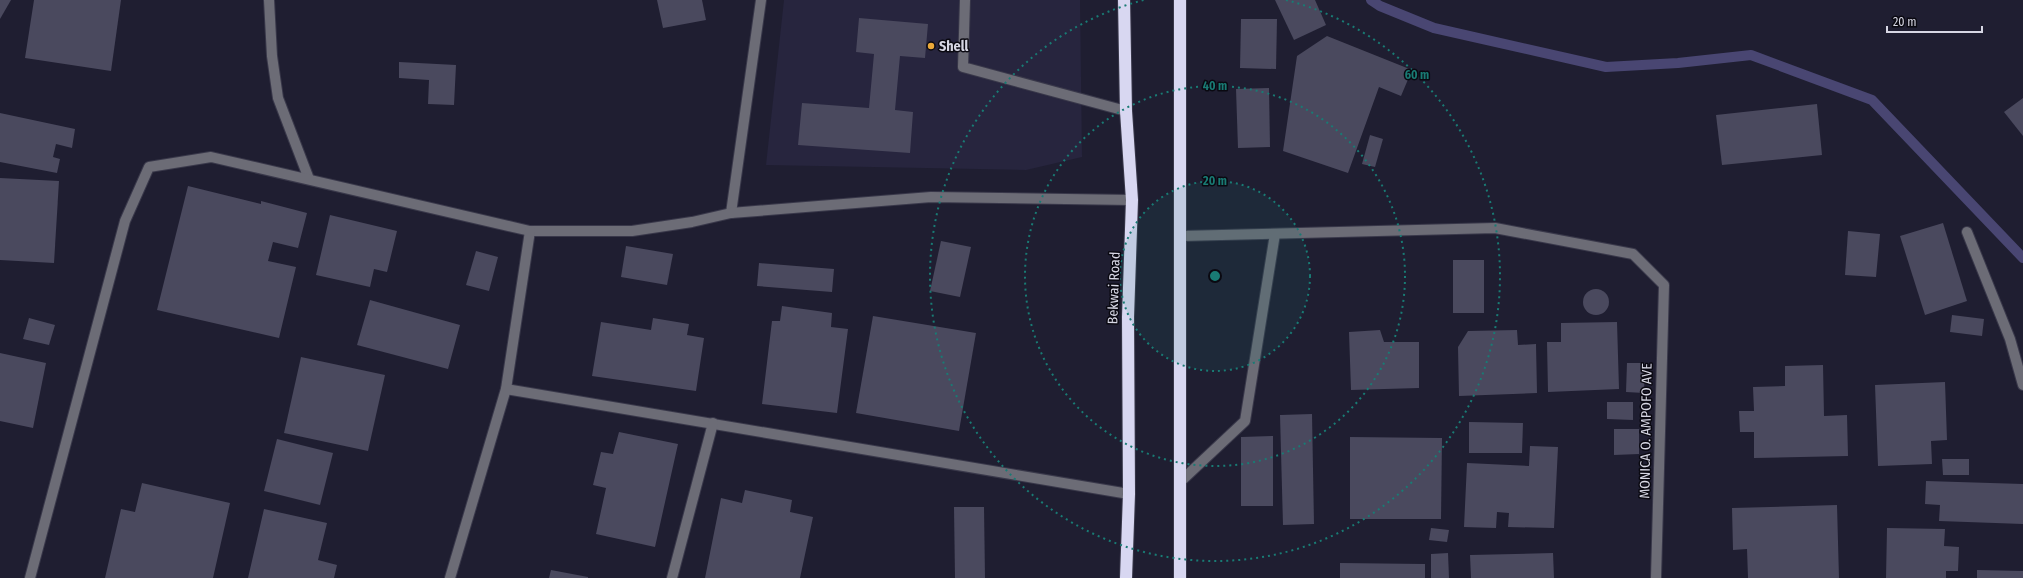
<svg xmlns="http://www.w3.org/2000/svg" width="2023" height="578" font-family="'Fira Sans Condensed',sans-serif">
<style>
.built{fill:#27253e}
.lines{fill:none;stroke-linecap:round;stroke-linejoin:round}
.stream{stroke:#494672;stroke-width:10}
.building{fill:#4a495e}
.minor-casing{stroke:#39384a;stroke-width:12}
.highway-casing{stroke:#39384a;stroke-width:14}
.minor{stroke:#6c6c76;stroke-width:10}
.highway{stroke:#d8d7f1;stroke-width:12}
.ring{fill:none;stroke:#197b74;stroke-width:2;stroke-dasharray:2 4}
.poi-dot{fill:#eba939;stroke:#0a0911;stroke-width:1.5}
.labels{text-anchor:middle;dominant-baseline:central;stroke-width:3;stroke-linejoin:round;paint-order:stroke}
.poi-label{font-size:14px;font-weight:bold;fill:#d7d7e4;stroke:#0a0911;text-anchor:start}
.street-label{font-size:14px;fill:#d7d7e4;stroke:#0a0911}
.centre{fill:#197b74;stroke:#0a0911;stroke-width:2}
.ring-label{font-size:12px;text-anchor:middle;font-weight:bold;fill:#197b74;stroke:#0a0911;stroke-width:3;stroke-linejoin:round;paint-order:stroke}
</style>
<rect width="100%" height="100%" fill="#1f1e31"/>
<path class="built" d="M784,0H1080L1082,157L1026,170L766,165Z"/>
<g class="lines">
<path class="stream" d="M1371,0L1380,6L1434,28L1606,67L1678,63L1751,55L1872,100L2023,258"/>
</g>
<g class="building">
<path d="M0,0H11L0,19Z"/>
<path d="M34,0H121L111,71L25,58Z"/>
<path d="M657,0H702L706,20L663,28Z"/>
<path d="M1275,0H1315L1326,25L1294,40Z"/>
<path d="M859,18L928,24L925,58L900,56L895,110L913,112L910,153L798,145L802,103L869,108L874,54L856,52Z"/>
<path d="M1241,19H1277L1276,69L1240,68Z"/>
<path d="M1327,36L1412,70L1401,96L1379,87L1348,173L1283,151L1297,56Z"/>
<path d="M399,62L456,65L454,105L428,104L429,80L399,78Z"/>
<path d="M1269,88L1270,147L1238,148L1236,89Z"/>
<path d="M2023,98V136L2004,112Z"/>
<path d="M1817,104L1822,155L1722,165L1716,115Z"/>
<path d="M0,113L75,129L72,148L56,144L53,157L60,159L57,173L0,162Z"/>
<path d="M1370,135L1383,139L1375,167L1362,164Z"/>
<path d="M0,178L59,181L54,263L0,260Z"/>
<path d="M188,186L261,204V201L307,213L298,248L273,242L268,261L296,267L279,338L157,310Z"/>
<path d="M330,215L397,231L387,272L374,269L370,287L316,275Z"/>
<path d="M1943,223L1967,301L1925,315L1900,236Z"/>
<path d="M1848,231L1880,234L1876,277L1845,275Z"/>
<path d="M941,241L971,247L960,297L930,291Z"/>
<path d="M626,246L673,254L667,285L621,277Z"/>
<path d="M476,251L498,257L489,291L466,285Z"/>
<rect x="1453" y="260" width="31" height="53"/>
<path d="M759,263L834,269L832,292L757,286Z"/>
<circle cx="1596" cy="302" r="13"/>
<path d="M370,300L460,325L448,369L357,345Z"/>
<path d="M782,306L832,313L831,327L848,329L837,413L762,404L772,321H780Z"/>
<path d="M1952,315L1984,319L1982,336L1950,332Z"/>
<path d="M873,316L976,333L959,431L856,413Z"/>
<path d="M29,318L55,325L49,345L23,339Z"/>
<path d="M653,318L689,324L687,335L704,338L696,391L592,376L601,322L651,330Z"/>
<path d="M1617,322L1619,389L1548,392L1547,342H1561V323Z"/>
<path d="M1380,330L1384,342H1419V388L1351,390L1349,332Z"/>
<path d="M1517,330L1518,345L1536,344L1537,393L1459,396L1458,347L1468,331Z"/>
<path d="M0,353L46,363L33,428L0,421Z"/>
<path d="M301,357L385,375L368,451L284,433Z"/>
<path d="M1627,363H1645L1644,393L1626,392Z"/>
<path d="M1823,365L1824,416L1847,415L1848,456L1754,458V432H1740L1739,411H1754L1753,387L1785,386V366Z"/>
<path d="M1945,382L1947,440L1931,441L1932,464L1878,466L1875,385Z"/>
<path d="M1607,402H1633V420L1607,419Z"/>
<path d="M1312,414L1314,524L1283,525L1280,415Z"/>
<path d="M1469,422L1523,423L1522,453H1469Z"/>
<path d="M1614,429H1639V454L1614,455Z"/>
<path d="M619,432L678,444L655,547L596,534L606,488L593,485L601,452L613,454Z"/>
<path d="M1273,436V506H1241V437Z"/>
<path d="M1350,437L1442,438L1441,519H1350Z"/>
<path d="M277,439L333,453L320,505L264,491Z"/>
<path d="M1530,446L1558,447L1554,528L1508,527L1509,513L1497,512L1496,528L1464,527L1467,463L1529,466Z"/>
<path d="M1942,459H1969V475H1943Z"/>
<path d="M1926,481L2023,484V524L1939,521L1940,505L1925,504Z"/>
<path d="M142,483L230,503L213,578H105L121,509L135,512Z"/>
<path d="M745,490L792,500L790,512L813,517L800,578H705L721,498L742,503Z"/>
<path d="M1837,505L1839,578H1748L1747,549L1733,550L1732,508Z"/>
<path d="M954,507H984L985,578H955Z"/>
<path d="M264,509L327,523L318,560L337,565L334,578H248Z"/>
<path d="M1431,528L1449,530L1447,542L1429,540Z"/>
<path d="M1887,528L1945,529L1944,546L1959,547L1958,571H1946V578H1886Z"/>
<path d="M1448,553L1449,578H1431V554Z"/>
<path d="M1553,553L1554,578H1471L1470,555Z"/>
<path d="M1340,563L1425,564V578H1340Z"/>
<path d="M551,570L588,577V578H549Z"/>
<path d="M1977,570L2023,571V578H1977Z"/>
</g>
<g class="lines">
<defs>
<g id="minor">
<path d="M269,0L272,56L278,98L309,179"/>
<path d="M965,0L963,67L1126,111"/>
<path d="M731,213L761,0"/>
<path d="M1967,232L2010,339L2023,385"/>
<path d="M1181,236L1495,228L1633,254L1664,285L1656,578"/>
<path d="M506,389L1129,494"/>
<path d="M1181,481L1245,421L1275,234"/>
<path d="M30,578L125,221L149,167L211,157L530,231H632L692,222L731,213L931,197L1132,200"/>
<path d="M450,578L506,389L530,231"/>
<path d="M672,578L713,423"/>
</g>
<g id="highway">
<path d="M1124,0L1126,111L1132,200L1128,317L1129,494L1126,578"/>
<path d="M1180,0V578"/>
</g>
</defs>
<use href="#minor" class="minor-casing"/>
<use href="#highway" class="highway-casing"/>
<use href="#minor" class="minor"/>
<use href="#highway" class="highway"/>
</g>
<circle cx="1215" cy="276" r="95" fill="#197b74" fill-opacity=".12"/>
<g class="ring">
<circle cx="1215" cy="276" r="95"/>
<circle cx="1215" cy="276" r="190"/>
<path d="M1286 0A285 285 0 1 1 1144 0"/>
</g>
<circle class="poi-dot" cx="931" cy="46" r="4"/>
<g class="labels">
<g class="poi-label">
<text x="939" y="46">Shell</text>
</g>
<g class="street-label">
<text transform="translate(1114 288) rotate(-88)">Bekwai Road</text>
<text transform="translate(1646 431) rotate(-89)">MONICA O. AMPOFO AVE</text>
</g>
</g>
<circle cx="1215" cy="276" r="6" class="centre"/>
<g class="ring-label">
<text x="1417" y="79">60 m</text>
<text x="1215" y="90">40 m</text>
<text x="1215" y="185">20 m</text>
</g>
<path d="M1887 26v6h95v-6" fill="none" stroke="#d7d7e4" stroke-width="2"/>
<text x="1893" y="26" font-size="12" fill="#d7d7e4" stroke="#0a0911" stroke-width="3" paint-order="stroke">20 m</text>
</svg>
